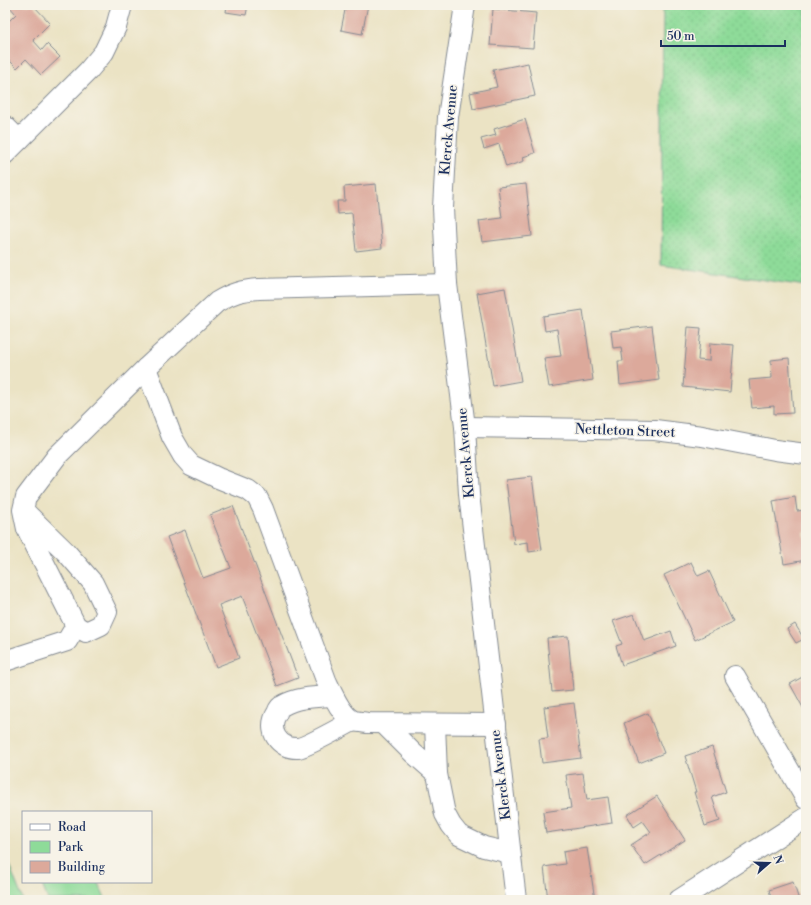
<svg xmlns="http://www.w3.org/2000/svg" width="811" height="905" font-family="'Libre Bodoni',serif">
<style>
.green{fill:url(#green-dots);stroke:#54857c}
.pitch{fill:#8edb99;stroke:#54857c}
.building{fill:#dca99b}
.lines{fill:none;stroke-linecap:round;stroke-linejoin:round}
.minor-casing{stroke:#838991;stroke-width:22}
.minor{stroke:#fff;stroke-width:20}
.labels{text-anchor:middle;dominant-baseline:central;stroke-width:3;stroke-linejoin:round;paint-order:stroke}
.street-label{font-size:14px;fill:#1b2f5e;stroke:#f7f3e8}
</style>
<defs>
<pattern id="green-dots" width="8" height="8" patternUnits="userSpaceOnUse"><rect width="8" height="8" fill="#8edb99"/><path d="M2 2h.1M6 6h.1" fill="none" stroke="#7abc86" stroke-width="1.8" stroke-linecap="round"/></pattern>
</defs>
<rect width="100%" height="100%" fill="#f7f3e8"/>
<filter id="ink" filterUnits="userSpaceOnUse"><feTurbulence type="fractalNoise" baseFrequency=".025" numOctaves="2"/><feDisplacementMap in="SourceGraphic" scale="8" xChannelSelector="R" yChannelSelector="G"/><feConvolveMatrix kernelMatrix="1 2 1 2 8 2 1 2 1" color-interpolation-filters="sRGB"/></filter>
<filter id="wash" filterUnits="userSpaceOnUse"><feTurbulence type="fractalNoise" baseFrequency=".012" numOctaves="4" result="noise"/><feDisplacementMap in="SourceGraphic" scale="16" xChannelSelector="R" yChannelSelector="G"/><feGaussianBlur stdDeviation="0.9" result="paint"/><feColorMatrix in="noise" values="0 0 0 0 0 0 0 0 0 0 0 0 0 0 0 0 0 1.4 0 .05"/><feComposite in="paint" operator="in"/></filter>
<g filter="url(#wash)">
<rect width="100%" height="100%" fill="#ebe3c4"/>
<path class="green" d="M663,5H806V286L661,265Z"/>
<g class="pitch">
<path d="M5,855L23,900H5Z"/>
<path d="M41,882H98L106,900H48Z"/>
</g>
<g id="blocks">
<g class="building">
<path d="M10,5H33L50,23L33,40L42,50L47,44L60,57L41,75L26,59L17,68L5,56V36L6,35L5,33V25L16,14L9,6Z"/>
<path d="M227,5H248L246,15L226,12Z"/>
<path d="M346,5H368L362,34L341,30Z"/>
<path d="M493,9L536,13L533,48L490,45Z"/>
<path d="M528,63L535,96L473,109L470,93L497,87L493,70Z"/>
<path d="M525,119L535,153L523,157L524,161L506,167L499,144L484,149L481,139L496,135L494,129Z"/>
<path d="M376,184L382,248L356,251L352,213L338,214L337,201H345L344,187Z"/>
<path d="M526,184L532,236L482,242L479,221L502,218L498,187Z"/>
<path d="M505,288L521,381L493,386L477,293Z"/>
<path d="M583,310L593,380L549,387L544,358L561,356L557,329L545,331L543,316Z"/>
<path d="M652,326L659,380L620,385L618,361H623L621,347L613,348L611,331Z"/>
<path d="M688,327L701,328L698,360L709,361L710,343L734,345L730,392L683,387Z"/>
<path d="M789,358L793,413L774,414V406L752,408L749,380L772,378L771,360Z"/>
<path d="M532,477L542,550L529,552L528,542L514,544L506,480Z"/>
<path d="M795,497L797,511L806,510V532H804L806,544V560L784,564L773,501Z"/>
<path d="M233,506L298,678L277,686L242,596L219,605L239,658L216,667L167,537L185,530L203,578L231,568L210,515Z"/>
<path d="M691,562L698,576L709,571L733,622L695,640L664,575Z"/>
<path d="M634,614L644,641L671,631L676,646L622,665L616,646L622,644L613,621Z"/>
<path d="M795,624L804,639L796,643L787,629Z"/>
<path d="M568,636L573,690L552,692L547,638Z"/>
<path d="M806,675V713L790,684Z"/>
<path d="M574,703L581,758L542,763L539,739L548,738L544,707Z"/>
<path d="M648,713L664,753L639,763L624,723Z"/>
<path d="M712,747L726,792L712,797L720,821L705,826L694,792H696L685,756Z"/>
<path d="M583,773L587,800L608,797L612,823L546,833L543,812L571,808L566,775Z"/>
<path d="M657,796L685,840L645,865L631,845L651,832L643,821L634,827L627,815Z"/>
<path d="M587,848L595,900H566V898L548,900L544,867L565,864L563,852Z"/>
<path d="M793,882L799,900H772L769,890Z"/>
</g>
</g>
</g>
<g filter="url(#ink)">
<use href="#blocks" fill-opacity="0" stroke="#838991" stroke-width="1"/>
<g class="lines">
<defs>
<g id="minor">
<path d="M465,5L448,117L443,208L447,284L465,427L469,494L516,900"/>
<path d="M5,126L19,140"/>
<path d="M5,154L88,71L104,52L116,27L122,5"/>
<path d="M146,368L172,437L183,456L191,465L218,478L248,490L257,497L263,509L326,680C332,693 341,716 354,721C358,722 363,722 367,723L496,724"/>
<path d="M465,427L655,430L702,436L775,450L806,454"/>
<path d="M23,510L66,552L93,583L107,612L101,625L86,632L76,626L27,529L23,510L26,497L57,456L146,368L217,302C231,293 243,290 259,289L447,284"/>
<path d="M5,661L67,641L76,626"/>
<path d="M735,676L806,799"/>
<path d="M333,696C316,697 297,697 282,706C279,707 278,710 277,713C266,730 279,749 298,748C307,747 343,726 353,721"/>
<path d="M384,724L413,753L437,774L445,814L451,825L459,835L484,847L510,853"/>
<path d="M435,724L437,774"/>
<path d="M679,900L806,818"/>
</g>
</defs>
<use href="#minor" class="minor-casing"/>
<use href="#minor" class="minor"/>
</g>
</g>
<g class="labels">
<g class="street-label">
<text transform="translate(449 130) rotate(-85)">Klerck Avenue</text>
<text transform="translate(625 431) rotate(2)">Nettleton Street</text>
<text transform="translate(466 453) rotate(-95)">Klerck Avenue</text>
<text transform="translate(501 775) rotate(-97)">Klerck Avenue</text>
</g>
</g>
<rect width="811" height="905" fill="none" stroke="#f7f3e8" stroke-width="20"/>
<rect x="22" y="811" width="130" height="72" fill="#f7f3e8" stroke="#9fa5b1"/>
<rect x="30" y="824" width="20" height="6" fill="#ffffff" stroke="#9fa5b1"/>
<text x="58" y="831" font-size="12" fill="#1b2f5e">Road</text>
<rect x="30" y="841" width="20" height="12" fill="#8edb99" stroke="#9fa5b1"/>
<text x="58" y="851" font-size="12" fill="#1b2f5e">Park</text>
<rect x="30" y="861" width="20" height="12" fill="#dca99b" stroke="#9fa5b1"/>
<text x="58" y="871" font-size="12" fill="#1b2f5e">Building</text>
<g transform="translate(769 863) rotate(70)" stroke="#f7f3e8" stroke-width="3" paint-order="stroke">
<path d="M0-3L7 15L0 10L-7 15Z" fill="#1b2f5e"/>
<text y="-6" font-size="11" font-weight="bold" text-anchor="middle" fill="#1b2f5e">N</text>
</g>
<path d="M661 40v6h124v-6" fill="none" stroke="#1b2f5e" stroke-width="2"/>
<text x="667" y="40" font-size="12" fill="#1b2f5e" stroke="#f7f3e8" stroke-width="3" paint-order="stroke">50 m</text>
</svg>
